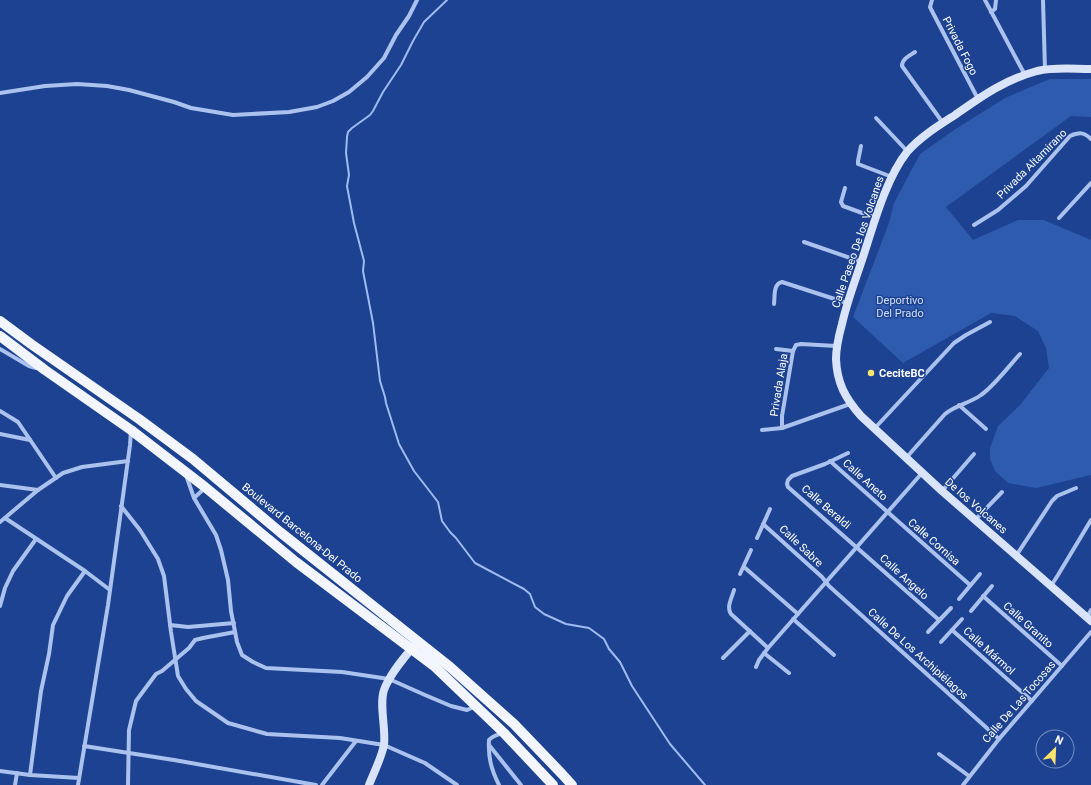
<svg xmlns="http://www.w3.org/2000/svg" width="1091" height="785" font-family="Roboto,sans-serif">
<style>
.green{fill:#2f5baf}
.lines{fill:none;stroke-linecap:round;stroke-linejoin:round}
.stream{stroke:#9fbbf0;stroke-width:2}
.street{stroke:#acc2ee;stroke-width:4}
.secondary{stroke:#d9e4fa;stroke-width:8}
.primary{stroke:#f3f6ff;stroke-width:10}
.poi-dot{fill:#fee46a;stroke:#1c4291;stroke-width:1.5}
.labels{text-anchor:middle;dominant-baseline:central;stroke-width:3;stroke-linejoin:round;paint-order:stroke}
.street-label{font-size:11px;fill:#fff;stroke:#1c4291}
.park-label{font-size:11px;fill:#d2e0fa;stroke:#1c4291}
.poi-label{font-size:11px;font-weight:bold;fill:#fff;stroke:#1c4291;text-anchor:start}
</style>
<rect width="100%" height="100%" fill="#1c4291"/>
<path class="green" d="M1050,79H1091V117L1071,116L946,207L973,240L1018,220H1044L1091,240V475L1036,488L1008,483L995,471L990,459V448L998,426L1020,405L1049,368L1046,348L1038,331L1015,316L991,313L903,363L853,317L889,223L894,203L920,154L954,130L1005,98Z"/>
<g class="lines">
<path class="stream" d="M447,0L424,22L413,41L401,65L383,92L373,111L370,115L352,128L348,132L347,137L346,153L349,175L347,186L354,223L364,261L363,271L373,323L380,381L385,397L386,403L399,444L414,471L438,502L442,521L450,532L456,538L475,563L524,589L530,594L535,607L544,614L566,624L589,628L604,639L609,649L620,662L632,686L670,744L705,785"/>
<g class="street">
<path d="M932,0L930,7L933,13L978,99"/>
<path d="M985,0L1025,75"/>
<path d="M1043,0L1045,70"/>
<path d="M991,12L995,9L996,0"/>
<path d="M915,52C909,56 902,59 902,66L943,123"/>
<path d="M0,93L45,86L77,84L107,86L129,90L174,102L191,108L233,115L289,112L317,107L333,101L349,92L367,77L384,58L396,35L409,16L417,0"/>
<path d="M876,118L908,152"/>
<path d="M861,146L858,161V164L892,177"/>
<path d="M845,188L841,202L843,206L876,218"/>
<path d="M1059,218L1091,183"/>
<path d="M974,225L998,210L1026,186L1070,136C1079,132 1084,132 1091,139"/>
<path d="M804,242L862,262"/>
<path d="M774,304C775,296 773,284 782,282L847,303"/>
<path d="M0,349L29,366L36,368"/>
<path d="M776,349L793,351"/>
<path d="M959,405L986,429"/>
<path d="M0,411L18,422L56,478"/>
<path d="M782,428V416L793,351L796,345L801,344L836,346"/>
<path d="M874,429L954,343L966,335L990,322"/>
<path d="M762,430L782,428L850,404"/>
<path d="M0,434L30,440"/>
<path d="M848,453L825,464L792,476L788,480L787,484L788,487L939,620"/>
<path d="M906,458L945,414C956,405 970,403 981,395C994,386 1009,366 1020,354"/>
<path d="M830,461L970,585"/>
<path d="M186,475L194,498L216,535L221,550L228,580L231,611L237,642L242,655L253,662L266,668L342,672L389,679L425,695L451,706L467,710L476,706"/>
<path d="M0,485L38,490"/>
<path d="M942,491L974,454"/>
<path d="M194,498L205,488"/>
<path d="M121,506L140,530L158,559L164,576L171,632L178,676L186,689L196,701L228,723L267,734L340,738L384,745L425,763L457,785"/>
<path d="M5,518L85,571L110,590"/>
<path d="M975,520L1002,492"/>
<path d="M0,522L38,490L63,473L82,467L128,461"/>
<path d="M763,524L822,577L829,586L999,739"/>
<path d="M757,538L770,509"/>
<path d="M1016,556L1052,501L1057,496L1076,488"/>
<path d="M744,567L798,614"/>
<path d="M740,574L751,550"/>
<path d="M1051,586L1058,575L1091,520"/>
<path d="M734,590C732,598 726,607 731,614L768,648"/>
<path d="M983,596L1062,666"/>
<path d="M959,599L980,574"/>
<path d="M0,606L5,588L13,571L36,539"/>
<path d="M971,611L992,586"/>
<path d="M1087,617L1091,610"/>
<path d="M793,619L834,655"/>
<path d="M170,625L188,627L234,623"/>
<path d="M952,630L1032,701"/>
<path d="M928,632L951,608"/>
<path d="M941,642L962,619"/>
<path d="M764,653L789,673"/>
<path d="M723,658L750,631"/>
<path d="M756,667L759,660L768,648L922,473"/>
<path d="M489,745L521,785"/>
<path d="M84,746L174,760L316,785"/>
<path d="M939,754L969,776"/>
<path d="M0,771L30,775L79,778"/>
<path d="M30,775L41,691L49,654L53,625L67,596L85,571"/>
<path d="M15,785L17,773"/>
<path d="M78,785L108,605L130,445L131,431"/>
<path d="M128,785L129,730L136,701L156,674L162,671L189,648L195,640L203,638L235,632"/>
<path d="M322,785L356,741"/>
<path d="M499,785C491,769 488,757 489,740C493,735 498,735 503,733"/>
<path d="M963,785L999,739L1091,632"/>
</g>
<g class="secondary">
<path d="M1091,69C1073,69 1054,67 1037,71C1004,80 982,96 955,115C938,126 920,137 907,152C885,180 873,227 862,260C855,281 847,302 842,324C839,335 836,347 836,359C837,383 845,398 861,416L942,491L1091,621"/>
<path d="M369,785C374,772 381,759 384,745C386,728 379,705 384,690C389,676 405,656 415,645"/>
</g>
<g class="primary">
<path d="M0,321L31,344L139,419L193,459L280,532L450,667L514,724L562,774L572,785"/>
<path d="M0,336L45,370L131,430L205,487L296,562L434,666L504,733L553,785"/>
</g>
</g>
<circle class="poi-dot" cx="871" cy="373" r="4"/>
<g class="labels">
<g class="street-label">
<text transform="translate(960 46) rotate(63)">Privada Fogo</text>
<text transform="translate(1032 164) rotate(-45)">Privada Altamirano</text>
<text transform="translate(858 242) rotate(-71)">Calle Paseo De los Volcanes</text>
<text transform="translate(779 385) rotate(-81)">Privada Alaja</text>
<text transform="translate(865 480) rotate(42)">Calle Aneto</text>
<text transform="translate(976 506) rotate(41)">De los Volcanes</text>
<text transform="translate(826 507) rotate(41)">Calle Beraldi</text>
<text transform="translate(302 533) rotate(39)">Boulevard Barcelona-Del Prado</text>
<text transform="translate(934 542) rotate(41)">Calle Cornisa</text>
<text transform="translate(801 546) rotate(43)">Calle Sabre</text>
<text transform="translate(904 577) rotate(42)">Calle Angelo</text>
<text transform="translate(1028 625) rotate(42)">Calle Granito</text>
<text transform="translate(989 651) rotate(42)">Calle Mármol</text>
<text transform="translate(918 654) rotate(42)">Calle De Los Archipiélagos</text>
<text transform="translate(1019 702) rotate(-49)">Calle De Las Tocosas</text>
</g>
<g class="park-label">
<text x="900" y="300">Deportivo<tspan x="900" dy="13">Del Prado</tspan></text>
</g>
<g class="poi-label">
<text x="879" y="373">CeciteBC</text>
</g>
</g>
<g transform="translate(1055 749) rotate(24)"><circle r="19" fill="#1c4291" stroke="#778ebd"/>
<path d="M0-3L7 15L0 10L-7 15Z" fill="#fee46a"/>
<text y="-6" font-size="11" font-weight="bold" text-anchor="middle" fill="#ffffff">N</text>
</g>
</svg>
